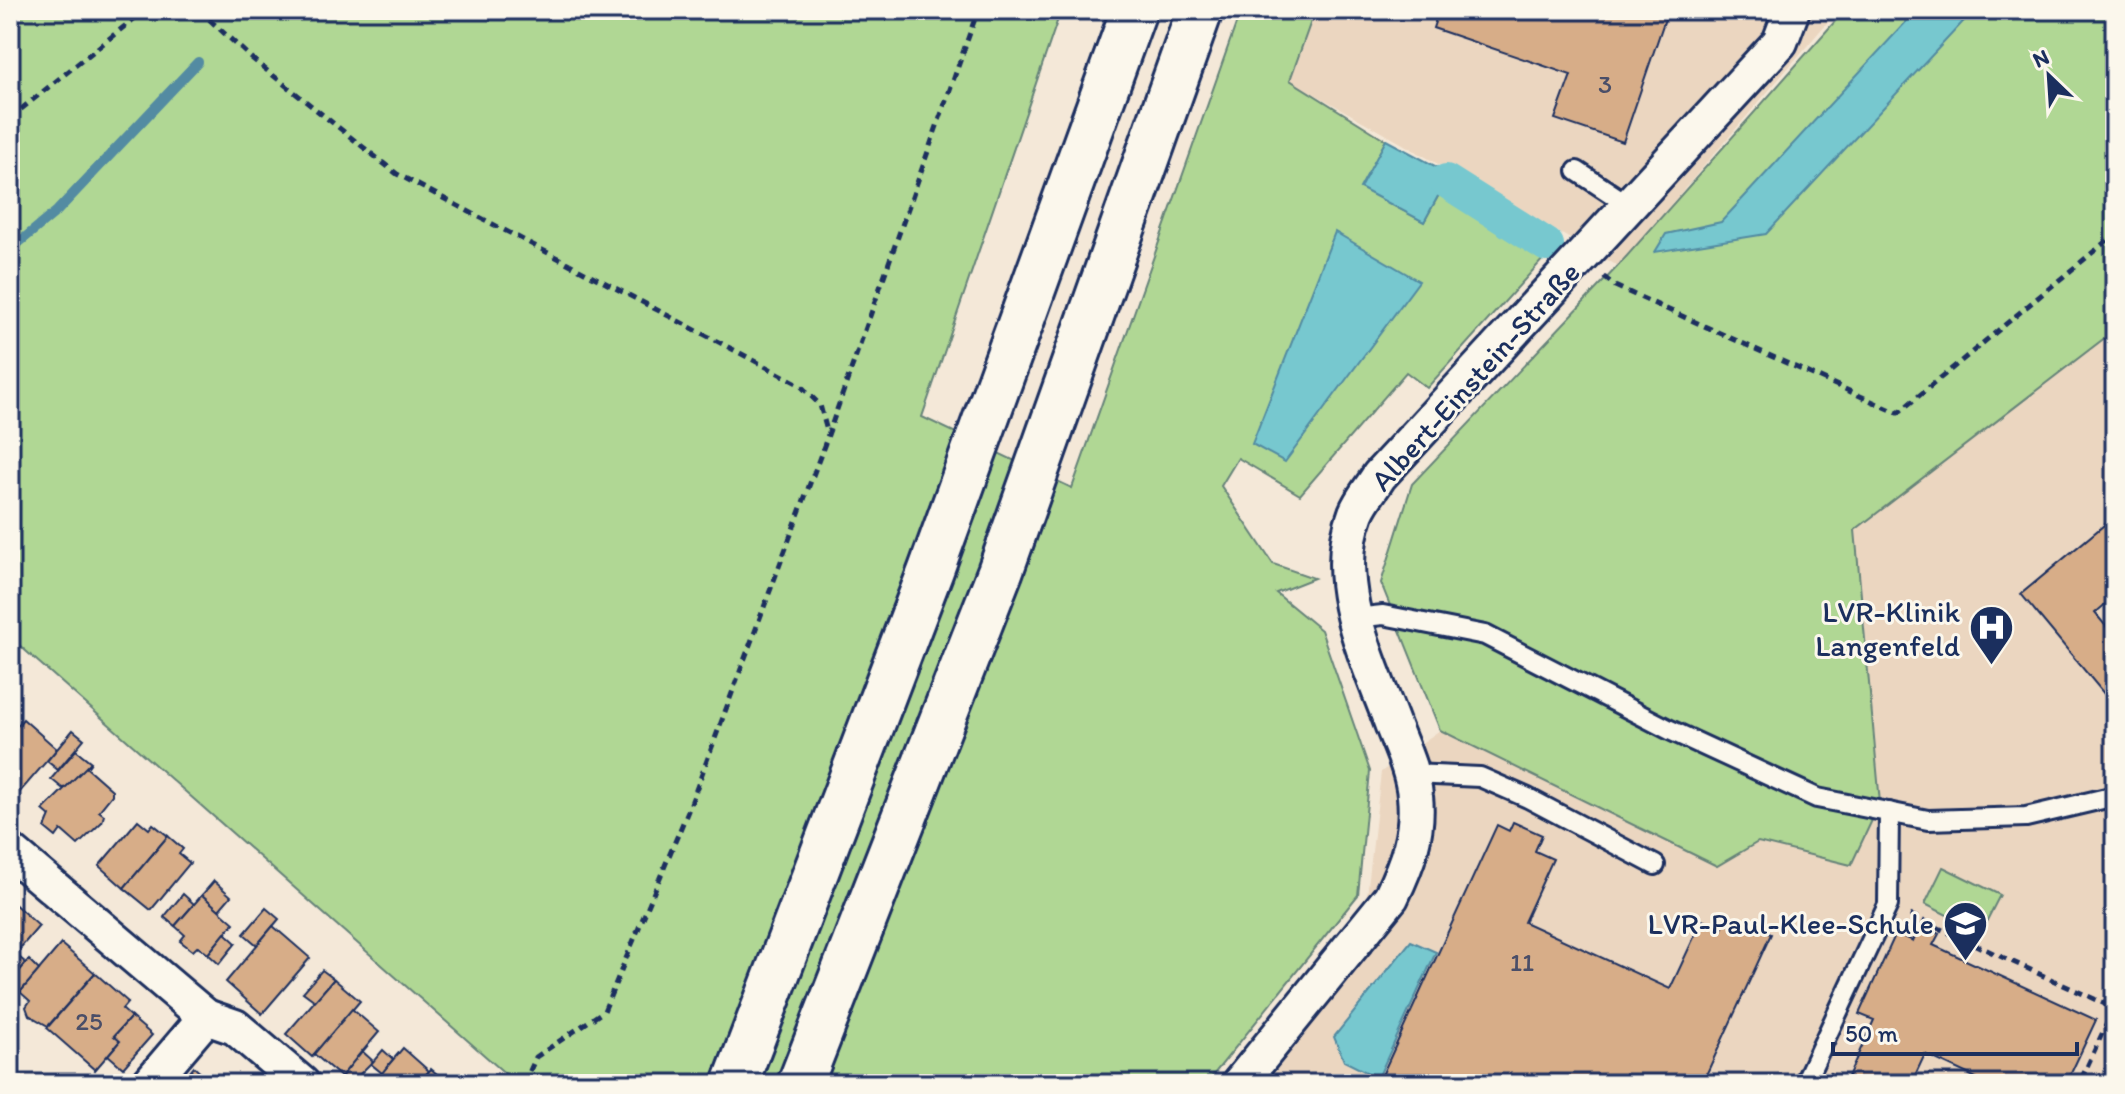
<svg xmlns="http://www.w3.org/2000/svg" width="2125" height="1094" font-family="Itim,sans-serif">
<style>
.built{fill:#ebd6c0}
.green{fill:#b0d794;stroke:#668379;stroke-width:2}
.water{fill:#77c8cf;stroke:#528ba2;stroke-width:2}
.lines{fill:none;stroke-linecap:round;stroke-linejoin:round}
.stream{stroke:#528ba2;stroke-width:10}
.canal{stroke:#77c8cf;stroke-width:34}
.building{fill:#d7ad88;stroke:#1b2f5e;stroke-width:2}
.lane-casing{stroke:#1b2f5e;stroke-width:24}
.street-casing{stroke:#1b2f5e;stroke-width:40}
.highway-casing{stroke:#1b2f5e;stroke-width:50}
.path{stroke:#1b2f5e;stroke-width:5;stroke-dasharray:8 6;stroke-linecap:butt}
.lane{stroke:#fbf7ec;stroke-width:18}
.street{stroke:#fbf7ec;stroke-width:34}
.highway{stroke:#fbf7ec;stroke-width:44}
.labels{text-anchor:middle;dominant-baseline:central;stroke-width:6;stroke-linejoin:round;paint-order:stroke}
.number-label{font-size:26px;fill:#4a4e68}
.street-label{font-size:30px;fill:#1b2f5e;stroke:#fbf7ec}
.poi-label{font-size:30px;fill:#1b2f5e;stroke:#fbf7ec;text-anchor:end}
</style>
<rect width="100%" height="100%" fill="#f4e8d8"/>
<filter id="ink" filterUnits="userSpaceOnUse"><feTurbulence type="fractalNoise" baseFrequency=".0125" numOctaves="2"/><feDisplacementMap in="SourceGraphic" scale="16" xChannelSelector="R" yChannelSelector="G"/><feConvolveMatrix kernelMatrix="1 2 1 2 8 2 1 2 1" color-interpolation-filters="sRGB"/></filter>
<g filter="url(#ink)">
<g class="built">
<path d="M1315,10H1838L1618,266L1290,80Z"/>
<path d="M2115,330V1084H1218L1367,896L1381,772L1440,730L1717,866L1758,842L1851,865L1880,803L1855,530Z"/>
</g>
<g class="green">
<path d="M10,10H1061L922,417L1072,488L1241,10H1315L1290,80L1386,140L1361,188L1424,222L1441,191L1545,257L1427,388L1406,372L1300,495L1238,458L1221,486L1273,564L1314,578L1276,593L1321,630L1370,771L1358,895L1206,1084H517L10,637Z"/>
<path d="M1845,10H2115V330L1855,530L1880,803L1851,865L1758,842L1717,866L1440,730L1381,583L1412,484L1618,266Z"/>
<path d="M1943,867L2000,895L1981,932L1925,904Z"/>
</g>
<g class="water">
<path d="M1917,10H1974L1766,234L1655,252L1666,234L1721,222Z"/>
<path d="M1386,140L1450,174L1424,222L1360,188Z"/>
<path d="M1335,232L1419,281L1285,462L1252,444Z"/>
<path d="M1411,941L1436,952L1378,1078L1344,1061L1334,1037Z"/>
</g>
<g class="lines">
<g class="stream">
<path d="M252,11V10"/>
<path d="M10,250L57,211L198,62"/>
</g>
<path class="canal" d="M1446,181L1547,245"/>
</g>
<g class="building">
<path d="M1439,10H1668L1623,142L1555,119L1571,75L1433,28Z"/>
<path d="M2115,516V596L2095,613L2115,637V707L2021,594Z"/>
<path d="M23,719L57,749L13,800L10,734Z"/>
<path d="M73,730L84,739L58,770L47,761Z"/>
<path d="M76,750L91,762L70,787L62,788L51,779Z"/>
<path d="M91,762L87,768L112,790V795L99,811L104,815L102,822L78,845L61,830L56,837L45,828L50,816L43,810Z"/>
<path d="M138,820L149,829L153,824L168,836L124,888L99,866Z"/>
<path d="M1513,822L1542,835L1535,851L1553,859L1524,922L1670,989L1702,920L1722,929L1728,915L1771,934L1702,1084H1378L1497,825L1509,831Z"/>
<path d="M168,836L183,849L179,854L190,863L151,910L124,888Z"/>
<path d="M214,881L231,896L219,910L202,895Z"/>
<path d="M183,894L194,904L175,926L164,917Z"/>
<path d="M202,895L234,923L208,954L198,946L193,951L180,941L185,935L175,926Z"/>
<path d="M10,900L39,926L10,960Z"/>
<path d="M266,908L279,919L257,945L244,934Z"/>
<path d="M1920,925L1939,934L1933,945L2096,1020L2066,1084H1989L1925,1054L1911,1084H1825L1830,1073L1846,1081L1874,1020L1859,1014L1896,933L1913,941Z"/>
<path d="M273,926L310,958L262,1014L226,982Z"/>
<path d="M225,933L236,943L219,964L208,954Z"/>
<path d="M61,944L95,973L48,1026L29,1015L26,1007L30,1001L20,992Z"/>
<path d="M15,954L26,963L10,982V960Z"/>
<path d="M29,960L39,970L15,998L10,994V982Z"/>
<path d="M322,970L334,979L315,1001L303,992Z"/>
<path d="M95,973L128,1002L122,1009L131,1017L114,1036L120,1041L95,1070L47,1028Z"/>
<path d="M334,979L360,1001L312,1057L286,1034Z"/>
<path d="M352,1009L379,1032L341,1077L314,1054Z"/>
<path d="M131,1017L152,1035L123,1068L108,1055L120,1041L114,1036Z"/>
<path d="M403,1048L429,1071L418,1084H372Z"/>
<path d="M383,1050L393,1059L382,1073L371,1064Z"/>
<path d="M362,1051L373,1061L350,1084L341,1077Z"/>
<path d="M194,1067L205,1077L199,1084H180Z"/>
<path d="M431,1069L449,1084H418Z"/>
</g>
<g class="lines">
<defs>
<g id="lane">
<path d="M1577,171L1630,206"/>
<path d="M1355,618L1383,615L1485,635L1670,730L1817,798L1928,820L2026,817L2115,796"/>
<path d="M1411,774L1480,777L1528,798L1655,865"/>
<path d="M1804,1084L1888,905L1889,812"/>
</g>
<g id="street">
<path d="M10,851L206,1017L149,1084"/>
<path d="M206,1017L235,1027L302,1084"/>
<path d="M1239,1084L1391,897C1407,864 1419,833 1415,796C1413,772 1402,749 1393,726C1369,661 1329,583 1356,513C1361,500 1372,488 1379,476L1780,42L1792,10"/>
</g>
<g id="highway">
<path d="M735,1084L931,570L1134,10"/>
<path d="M800,1084L1000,572L1200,10"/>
</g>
</defs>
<use href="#lane" class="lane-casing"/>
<use href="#street" class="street-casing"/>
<use href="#highway" class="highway-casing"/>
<g class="path">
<path d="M199,10L250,57L397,174L799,384L820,405L828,435"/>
<path d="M10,118L145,10"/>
<path d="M1604,277L1615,286L1898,413L2115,234"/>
<path d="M1910,915L2114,1008L2079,1084"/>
<path d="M524,1084L536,1057L604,1011L690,806L828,435L978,10"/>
</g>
<use href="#lane" class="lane"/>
<use href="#street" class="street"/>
<use href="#highway" class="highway"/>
</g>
</g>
<defs>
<symbol id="hospital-pin" viewBox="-11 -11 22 30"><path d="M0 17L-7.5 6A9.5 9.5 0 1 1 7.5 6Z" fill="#1b2f5e" stroke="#fbf7ec"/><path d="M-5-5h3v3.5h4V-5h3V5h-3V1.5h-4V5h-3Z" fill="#fff"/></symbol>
<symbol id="school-pin" viewBox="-11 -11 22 30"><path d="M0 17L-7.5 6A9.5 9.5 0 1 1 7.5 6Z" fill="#1b2f5e" stroke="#fbf7ec"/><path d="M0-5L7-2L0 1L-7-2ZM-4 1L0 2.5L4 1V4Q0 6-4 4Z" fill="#fff"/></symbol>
</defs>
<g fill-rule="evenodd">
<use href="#hospital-pin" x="1966" y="602" width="51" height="69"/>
<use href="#school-pin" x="1940" y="898" width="51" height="69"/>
</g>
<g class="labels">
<g class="number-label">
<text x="1605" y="84">3</text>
<text x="1522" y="962">11</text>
<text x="89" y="1021">25</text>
</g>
<g class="street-label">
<text transform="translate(1475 376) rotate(-48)">Albert-Einstein-Straße</text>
</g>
<g class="poi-label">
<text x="1960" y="611">LVR-Klinik<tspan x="1960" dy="34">Langenfeld</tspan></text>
<text x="1934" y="923">LVR-Paul-Klee-Schule</text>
</g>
</g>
<rect width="2125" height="1094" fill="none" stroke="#fbf7ec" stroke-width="40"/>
<rect x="20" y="20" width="2085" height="1054" fill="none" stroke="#1b2f5e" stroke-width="3" filter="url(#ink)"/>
<g transform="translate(2049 76) rotate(335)" stroke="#fbf7ec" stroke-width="6" paint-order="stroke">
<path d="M0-6L14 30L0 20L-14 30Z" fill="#1b2f5e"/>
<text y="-12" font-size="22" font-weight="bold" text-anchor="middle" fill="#1b2f5e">N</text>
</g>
<path d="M1833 1042v12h244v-12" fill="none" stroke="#1b2f5e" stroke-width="4"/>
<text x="1845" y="1042" font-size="24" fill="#1b2f5e" stroke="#fbf7ec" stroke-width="6" paint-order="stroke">50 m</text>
</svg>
